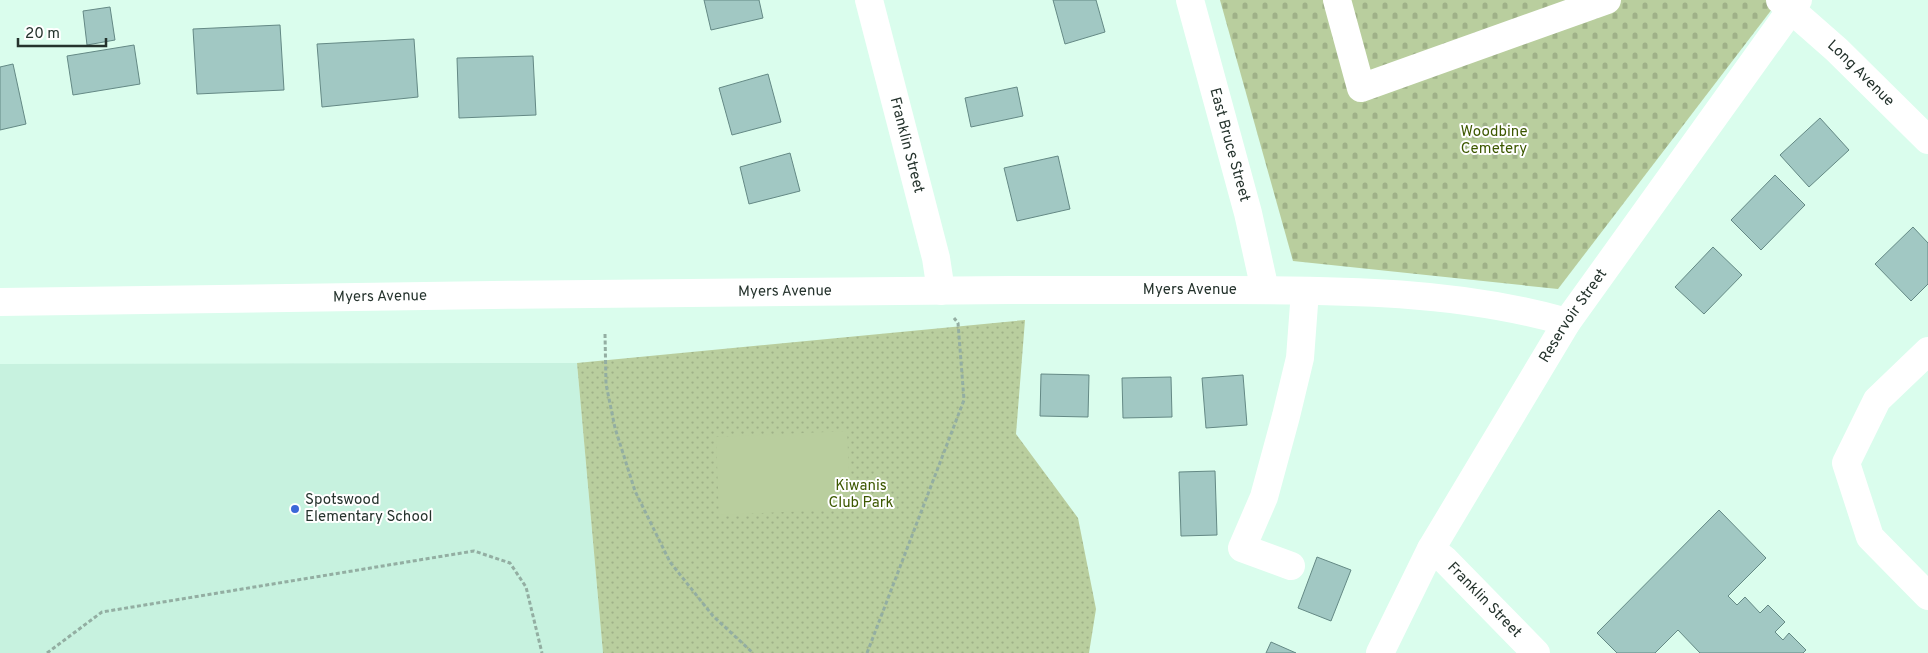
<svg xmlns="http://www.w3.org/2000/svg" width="1928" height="653" font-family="Overpass,sans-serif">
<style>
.built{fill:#c7f2df}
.grass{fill:url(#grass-dots)}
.cemetery{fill:url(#cemetery-stones)}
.pitch{fill:#b9ce9e}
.building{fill:#a1c8c3;stroke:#648985}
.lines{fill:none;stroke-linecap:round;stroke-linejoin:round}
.path{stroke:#93aea2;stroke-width:3;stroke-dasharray:4 2.5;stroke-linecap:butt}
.minor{stroke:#fff;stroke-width:28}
.major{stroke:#fff;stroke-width:28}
.poi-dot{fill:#3b68d8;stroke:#fff;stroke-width:2}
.labels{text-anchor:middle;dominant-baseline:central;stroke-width:4;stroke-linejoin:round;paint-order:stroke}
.street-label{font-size:15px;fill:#25332d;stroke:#fff}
.park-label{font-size:15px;fill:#3d5801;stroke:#fff}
.poi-label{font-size:15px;fill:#25332d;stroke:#fff;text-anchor:start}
</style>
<defs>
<pattern id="grass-dots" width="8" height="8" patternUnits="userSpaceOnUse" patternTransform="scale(1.25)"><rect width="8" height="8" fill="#b9ce9e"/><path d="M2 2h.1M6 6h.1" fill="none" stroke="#9fb188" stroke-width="1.8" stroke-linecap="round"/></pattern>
<pattern id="cemetery-stones" width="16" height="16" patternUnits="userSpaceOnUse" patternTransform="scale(1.25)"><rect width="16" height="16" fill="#b9ce9e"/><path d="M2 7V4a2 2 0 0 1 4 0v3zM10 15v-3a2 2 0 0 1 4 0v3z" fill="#9fb188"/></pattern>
</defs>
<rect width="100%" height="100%" fill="#dafded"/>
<path class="built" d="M577,363L603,653H0V364Z"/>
<path class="grass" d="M1025,320L1016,434L1078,518L1096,609L1089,653H603L577,363Z"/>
<path class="cemetery" d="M1220,0H1779L1558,289L1293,261Z"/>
<path class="pitch" d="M847,431L851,509L719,515L716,437Z"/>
<g class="building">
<path d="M704,0H759L763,18L711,30Z"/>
<path d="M1053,0H1096L1105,32L1065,44Z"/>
<path d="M110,7L115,40L87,45L83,11Z"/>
<path d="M280,25L284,90L197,94L193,29Z"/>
<path d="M414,39L418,97L322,107L317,44Z"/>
<path d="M134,45L140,84L73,95L67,56Z"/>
<path d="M533,56L536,115L459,118L457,58Z"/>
<path d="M13,64L26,124L0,130V67Z"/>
<path d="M768,74L781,122L732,135L719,88Z"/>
<path d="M1017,87L1023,116L971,127L965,98Z"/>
<path d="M1820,118L1849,150L1809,187L1780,155Z"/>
<path d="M790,153L800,191L749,204L740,167Z"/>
<path d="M1058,156L1070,209L1017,221L1004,168Z"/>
<path d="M1775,175L1805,205L1761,250L1731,220Z"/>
<path d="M1913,227L1928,243V284L1911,301L1875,264Z"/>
<path d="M1713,247L1742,275L1704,314L1675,287Z"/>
<path d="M1041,374L1089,375L1088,417L1040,416Z"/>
<path d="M1243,375L1247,425L1206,428L1202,378Z"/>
<path d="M1171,377L1172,417L1123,418L1122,378Z"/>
<path d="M1215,471L1217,535L1181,536L1179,472Z"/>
<path d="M1719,510L1766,558L1728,596L1737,605L1745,597L1760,613L1768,605L1785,622L1775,632L1783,640L1789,633L1806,650L1803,653H1700L1678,630L1655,653H1617L1597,633Z"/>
<path d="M1317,557L1351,570L1331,621L1298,608Z"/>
<path d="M1271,642L1296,653H1266Z"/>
</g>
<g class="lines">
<g class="path">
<path d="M605,334L606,384L615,428L635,491L670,562L713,616L753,653"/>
<path d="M47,653L102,612L474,551L510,563L526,587L542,653"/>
<path d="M867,653L964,400L958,323L954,318"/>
</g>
<g class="minor">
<path id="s1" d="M869,0L936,258L941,291"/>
<path id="s2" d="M1190,0L1248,213L1265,290"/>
<path d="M1337,0L1361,88L1607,0"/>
<path id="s3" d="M1780,0L1837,50L1928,140"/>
<path id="s4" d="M0,302C337,298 673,291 1010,290C1084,290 1157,290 1231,290C1343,290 1459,291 1567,322"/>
<path d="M1928,351L1877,400L1846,463L1870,537L1928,596"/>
<path id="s5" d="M1431,549L1445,560L1536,653"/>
<path d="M1291,566L1242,548L1264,497L1286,416L1300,358L1305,291"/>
</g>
<path class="major" id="s6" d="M1380,653L1431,549L1567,322L1798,0"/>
</g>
<circle class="poi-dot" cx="295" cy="509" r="5"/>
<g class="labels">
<g class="street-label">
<text stroke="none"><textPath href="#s3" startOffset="109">Long Avenue</textPath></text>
<text stroke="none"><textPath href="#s2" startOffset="150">East Bruce Street</textPath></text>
<text stroke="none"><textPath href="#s1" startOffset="150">Franklin Street</textPath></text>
<text stroke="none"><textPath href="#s4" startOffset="1190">Myers Avenue</textPath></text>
<text stroke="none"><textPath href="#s4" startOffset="785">Myers Avenue</textPath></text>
<text stroke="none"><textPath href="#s4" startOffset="380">Myers Avenue</textPath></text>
<text stroke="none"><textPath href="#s6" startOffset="389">Reservoir Street</textPath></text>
<text stroke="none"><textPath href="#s5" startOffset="74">Franklin Street</textPath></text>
</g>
<g class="park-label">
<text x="1494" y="132">Woodbine<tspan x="1494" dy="17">Cemetery</tspan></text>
<text x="861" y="486">Kiwanis<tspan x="861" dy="17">Club Park</tspan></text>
</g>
<g class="poi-label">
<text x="305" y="500">Spotswood<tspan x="305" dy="17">Elementary School</tspan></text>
</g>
</g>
<path d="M18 38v8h88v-8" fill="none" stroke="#25332d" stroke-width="2.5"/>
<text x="25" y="38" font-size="15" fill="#25332d" stroke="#ffffff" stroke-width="4" paint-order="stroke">20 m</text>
</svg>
